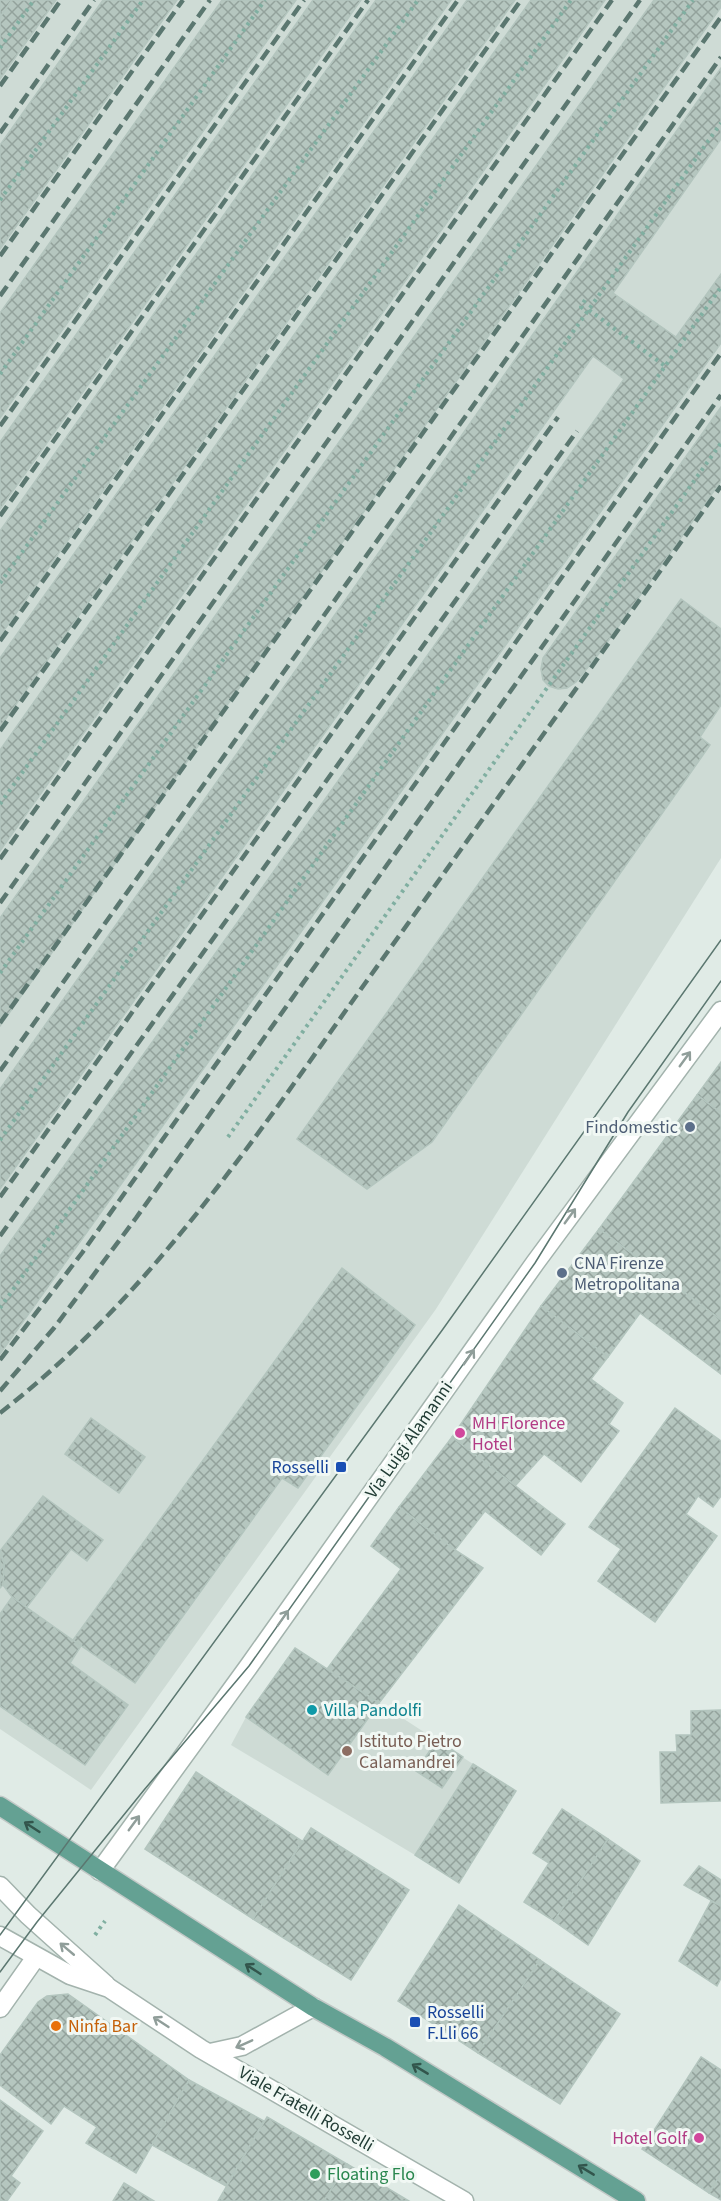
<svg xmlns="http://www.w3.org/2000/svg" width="721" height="2201" font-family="'Source Sans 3',sans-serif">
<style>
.built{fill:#cedbd5}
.building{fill:url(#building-cross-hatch);stroke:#b3c5be;stroke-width:1.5}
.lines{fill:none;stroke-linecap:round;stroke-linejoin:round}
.street-casing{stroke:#a3b3ad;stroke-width:21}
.primary-casing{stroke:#c1c8c6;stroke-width:21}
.path{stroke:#80afa1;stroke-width:4;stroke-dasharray:3 4.5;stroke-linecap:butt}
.street{stroke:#fff;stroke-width:18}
.primary{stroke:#64a193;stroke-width:18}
.tram{stroke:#5b7770;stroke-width:1.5}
.rail{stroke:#5b7770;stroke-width:4.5;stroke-dasharray:12 6;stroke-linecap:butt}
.oneway{stroke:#909e9a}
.oneway2{stroke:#32554c}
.service-dot{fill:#5c6f8a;stroke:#f1f8f4;stroke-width:2}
.hotel-dot{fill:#d1479c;stroke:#f1f8f4;stroke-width:2}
.transit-dot{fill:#1a4fb4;stroke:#f1f8f4;stroke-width:2}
.culture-dot{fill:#0f9aa8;stroke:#f1f8f4;stroke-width:2}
.education-dot{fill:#8d6e63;stroke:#f1f8f4;stroke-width:2}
.food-dot{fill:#e8710a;stroke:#f1f8f4;stroke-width:2}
.leisure-dot{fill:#2e9e5b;stroke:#f1f8f4;stroke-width:2}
.labels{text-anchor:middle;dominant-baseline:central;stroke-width:6;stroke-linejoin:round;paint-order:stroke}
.service-label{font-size:18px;fill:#4e5e75;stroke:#f1f8f4;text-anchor:end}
.hotel-label{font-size:18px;fill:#b23c85;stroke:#f1f8f4;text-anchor:start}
.street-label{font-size:18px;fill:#213c35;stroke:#f1f8f4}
.transit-label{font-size:18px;fill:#164399;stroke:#f1f8f4;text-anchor:end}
.culture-label{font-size:18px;fill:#0d838f;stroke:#f1f8f4;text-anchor:start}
.education-label{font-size:18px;fill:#785e54;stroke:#f1f8f4;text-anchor:start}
.food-label{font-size:18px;fill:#c56008;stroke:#f1f8f4;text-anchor:start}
.leisure-label{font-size:18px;fill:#27864d;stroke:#f1f8f4;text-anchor:start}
</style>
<defs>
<pattern id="building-cross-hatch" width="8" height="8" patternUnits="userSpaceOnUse" patternTransform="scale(1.5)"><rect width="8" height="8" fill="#b5c6bf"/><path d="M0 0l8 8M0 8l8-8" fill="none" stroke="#93a29c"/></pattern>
</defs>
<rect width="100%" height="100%" fill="#e0ebe6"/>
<g class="built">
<path d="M0,0H721V858L436,1309L91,1790L0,1729Z"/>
<path d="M295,1648L473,1764L415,1855L231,1745L246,1717Z"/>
</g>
<g class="building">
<path d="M0,0H12L0,17Z"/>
<path d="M12,0H56L0,79V17Z"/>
<path d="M103,0H177L0,249V145Z"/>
<path d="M222,0H296L0,418V313Z"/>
<path d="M313,0H361L0,509V442Z"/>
<path d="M376,0H451L0,636V531Z"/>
<path d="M467,0H515L0,727V658Z"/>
<path d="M531,0H605L0,851V750Z"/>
<path d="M654,0H721V7L0,1026V918Z"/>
<path d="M721,68V139L613,293L676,337L721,274V343L0,1354V1256L624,379L593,356L0,1189V1089Z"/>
<path d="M721,407V481L601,651L576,682L567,688L558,689L549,686L543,680L541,669L543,658Z"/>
<path d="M681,599L721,629V705L700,737L710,745L432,1142L367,1189L297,1139Z"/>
<path d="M721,1062V1113L697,1095Z"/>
<path d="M697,1095L721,1113V1320L599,1229Z"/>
<path d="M599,1229L721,1320V1374L640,1313L608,1357L541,1306Z"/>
<path d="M342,1268L415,1325L298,1488L282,1478L135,1683L73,1640Z"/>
<path d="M541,1306L608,1357L591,1379L623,1403L609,1424L619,1431L581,1482L544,1454L515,1486L452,1437Z"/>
<path d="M675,1408L721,1441V1496L713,1507L698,1496L686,1514L717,1536L655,1622L598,1581L621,1549L589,1527Z"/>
<path d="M91,1418L145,1457L119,1493L65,1454Z"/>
<path d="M452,1437L565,1524L541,1555L485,1511L455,1550L399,1507Z"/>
<path d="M43,1496L103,1540L87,1561L71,1549L27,1607L12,1597L3,1585L4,1563L0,1551Z"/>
<path d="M399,1507L455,1550L483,1568L379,1703L327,1669L401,1569L371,1546Z"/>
<path d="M0,1554L4,1563L3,1585L0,1588Z"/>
<path d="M12,1597L81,1646L70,1663L128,1705L85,1765L0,1706V1614Z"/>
<path d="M295,1648L379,1703L328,1775L246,1717Z"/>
<path d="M721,1710V1801L661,1803L660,1752H677L676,1735H691V1711Z"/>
<path d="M437,1740L463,1757L442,1788L416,1771Z"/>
<path d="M473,1764L516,1791L459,1883L415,1855Z"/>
<path d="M196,1772L302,1841L253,1919L145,1849Z"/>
<path d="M562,1809L608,1839L554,1921L524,1902L549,1863L533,1853Z"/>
<path d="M311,1828L409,1890L351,1980L253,1919Z"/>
<path d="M608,1839L640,1861L588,1945L554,1921Z"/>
<path d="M699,1866L721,1880V1906L684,1885Z"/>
<path d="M711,1901L721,1906V1978L717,1986L679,1961Z"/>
<path d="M459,1905L540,1960L478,2053L398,2001Z"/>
<path d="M540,1960L620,2014L560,2104L478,2053Z"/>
<path d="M68,1994L189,2080L136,2173L86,2143L97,2127L64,2106L51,2124L0,2085V2055L38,2002L47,1996Z"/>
<path d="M701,2057L721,2070V2174L709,2193L642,2149Z"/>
<path d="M189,2080L264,2121L226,2186L152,2145Z"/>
<path d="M0,2100L43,2131L11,2176L20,2183L7,2201H0Z"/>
<path d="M267,2117L347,2164L324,2201H218Z"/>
<path d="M347,2164L409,2201H324Z"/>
<path d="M721,2174V2200L709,2193Z"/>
<path d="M124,2183L154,2201H113Z"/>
</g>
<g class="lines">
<defs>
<g id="street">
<path d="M100,1871L249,1666L535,1263L721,1011"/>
<path d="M0,1886L28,1915L106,1985"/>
<path d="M0,1936L70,1975L109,1988L201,2049L464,2201"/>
<path d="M0,2008L36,1957"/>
<path d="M210,2053L242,2046L313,2007"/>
</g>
<path id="primary" d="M0,1806L313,2007L385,2047L636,2201"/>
</defs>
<use href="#street" class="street-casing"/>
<use href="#primary" class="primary-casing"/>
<g class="path">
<path d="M0,48L34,0"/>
<path d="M0,200L143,0"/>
<path d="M585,300L581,307L588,312"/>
<path d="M589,310L665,366"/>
<path d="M0,374L265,0"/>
<path d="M0,583L418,0"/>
<path d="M0,804L571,0"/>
<path d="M0,973L693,0"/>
<path d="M228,1137L721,443"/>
<path d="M0,1140L721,123"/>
<path d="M0,1308L721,287"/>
<path d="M95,1935L105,1921"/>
</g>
<use href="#street" class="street"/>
<use href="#primary" class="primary"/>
<g class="tram">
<path d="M0,1935L443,1329L721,940"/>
<path d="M0,1972L37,1922L144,1790L249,1666L535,1263L628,1112L721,981"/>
</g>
<g class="rail">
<path d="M0,86L61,0"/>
<path d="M0,133L94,0"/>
<path d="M0,256L183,0"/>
<path d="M0,296L210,0"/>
<path d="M0,426L304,0"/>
<path d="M0,516L368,0"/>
<path d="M0,641L458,0"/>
<path d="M0,731L521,0"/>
<path d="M0,859L612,0"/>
<path d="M0,903L640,0"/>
<path d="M0,1023L721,17"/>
<path d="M0,1071L721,57"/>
<path d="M0,1197L558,417"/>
<path d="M0,1236L577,431"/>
<path d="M0,1360L82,1253L721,353"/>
<path d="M0,1391L54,1328L136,1218L721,395"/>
<path d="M0,1413C150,1297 257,1135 366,982C485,816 603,651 721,486"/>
</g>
</g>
<defs><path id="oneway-shaft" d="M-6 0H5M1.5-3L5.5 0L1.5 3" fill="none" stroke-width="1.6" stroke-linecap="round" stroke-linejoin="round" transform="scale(1.5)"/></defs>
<g class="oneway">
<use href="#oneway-shaft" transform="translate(685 1059) rotate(-54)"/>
<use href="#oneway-shaft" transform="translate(570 1216) rotate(-54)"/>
<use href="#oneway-shaft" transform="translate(469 1357) rotate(-55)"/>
<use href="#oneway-shaft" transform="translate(283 1618) rotate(-55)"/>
<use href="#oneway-shaft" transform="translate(134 1823) rotate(-54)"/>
<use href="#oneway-shaft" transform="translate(67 1949) rotate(-140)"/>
<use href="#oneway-shaft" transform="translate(161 2022) rotate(-147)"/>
<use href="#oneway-shaft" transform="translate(244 2044) rotate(156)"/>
</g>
<g class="oneway2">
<use href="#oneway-shaft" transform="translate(32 1827) rotate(-147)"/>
<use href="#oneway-shaft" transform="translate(253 1969) rotate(-147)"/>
<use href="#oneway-shaft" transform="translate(420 2069) rotate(-149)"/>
<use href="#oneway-shaft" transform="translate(586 2170) rotate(-149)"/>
</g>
<g class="service-dot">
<circle cx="690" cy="1127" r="6"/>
<circle cx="562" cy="1273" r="6"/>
</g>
<g class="hotel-dot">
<circle cx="460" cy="1433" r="6"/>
<circle cx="699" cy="2138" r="6"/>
</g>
<g class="transit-dot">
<rect x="335" y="1461" width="12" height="12" rx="3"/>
<rect x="409" y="2016" width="12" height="12" rx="3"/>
</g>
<circle class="culture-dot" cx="312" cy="1710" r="6"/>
<circle class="education-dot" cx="347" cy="1751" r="6"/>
<circle class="food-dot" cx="56" cy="2026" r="6"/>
<circle class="leisure-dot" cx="315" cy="2174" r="6"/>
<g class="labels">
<g class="service-label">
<text x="678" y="1127">Findomestic</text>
<text x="574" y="1263" text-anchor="start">CNA Firenze<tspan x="574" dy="21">Metropolitana</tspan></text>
</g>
<g class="hotel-label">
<text x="472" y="1423">MH Florence<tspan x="472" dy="21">Hotel</tspan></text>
<text x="687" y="2138" text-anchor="end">Hotel Golf</text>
</g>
<g class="street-label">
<text transform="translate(409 1440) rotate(-55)">Via Luigi Alamanni</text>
<text transform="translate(306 2109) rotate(30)">Viale Fratelli Rosselli</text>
</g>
<g class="transit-label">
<text x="329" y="1467">Rosselli</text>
<text x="427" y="2012" text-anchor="start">Rosselli<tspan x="427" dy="21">F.Lli 66</tspan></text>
</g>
<g class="culture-label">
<text x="324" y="1710">Villa Pandolfi</text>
</g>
<g class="education-label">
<text x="359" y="1741">Istituto Pietro<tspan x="359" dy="21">Calamandrei</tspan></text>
</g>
<g class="food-label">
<text x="68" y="2026">Ninfa Bar</text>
</g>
<g class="leisure-label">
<text x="327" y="2174">Floating Flo</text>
</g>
</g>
</svg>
